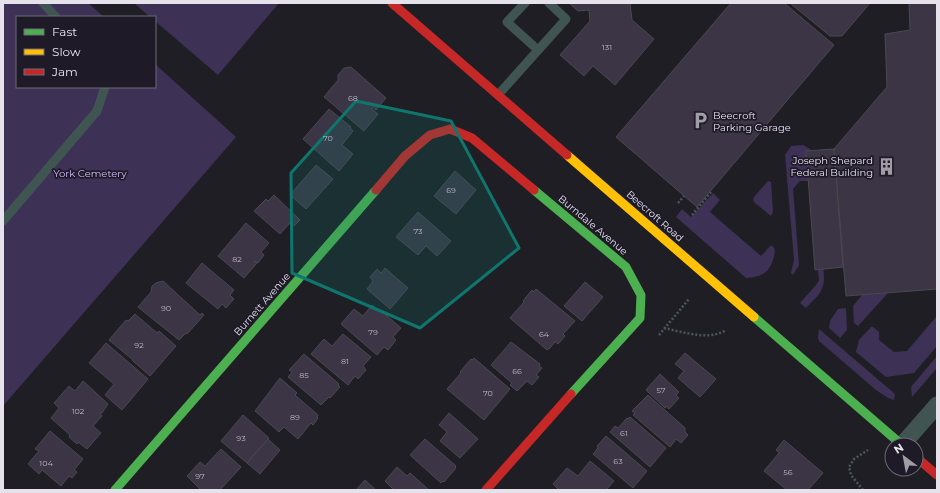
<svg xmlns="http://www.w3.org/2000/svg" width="940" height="493" font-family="Montserrat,sans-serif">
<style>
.green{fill:#3d3156}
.building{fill:#3b3545;stroke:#4a494f}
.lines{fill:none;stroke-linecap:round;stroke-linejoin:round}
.path{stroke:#4b5758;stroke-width:2.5;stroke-dasharray:2 2;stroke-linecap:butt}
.lane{stroke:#405552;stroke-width:9}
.street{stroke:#405552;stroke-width:17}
.fast{stroke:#4caf50;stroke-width:9}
.slow{stroke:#ffc107;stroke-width:9}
.jam{stroke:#c62828;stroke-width:9}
.marked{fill:#0f766e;fill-opacity:0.2;stroke:#0f766e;stroke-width:3;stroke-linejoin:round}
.labels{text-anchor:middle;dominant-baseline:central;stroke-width:3.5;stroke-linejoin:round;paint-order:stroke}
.number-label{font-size:8px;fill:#bab7c2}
.poi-label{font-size:10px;fill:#e5e2ec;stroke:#1e1a28;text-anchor:start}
.park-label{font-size:10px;fill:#d0befc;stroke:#1e1a28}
.street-label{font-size:10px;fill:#e5e2ec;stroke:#1e1a28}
</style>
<rect width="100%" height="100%" fill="#1f1e24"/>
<g class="green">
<path d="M3,3H88L104,17H17V87H155V64L236,137L3,406Z"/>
<path d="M134,3H279L218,75L155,21V17H150Z"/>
<path d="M803,145L810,149L814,155L824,277C824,293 816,297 806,308L800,303L816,285L819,280L818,270H821L814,185L808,181H800L793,189L799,265L793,275L791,273L794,260L785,155L791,146Z"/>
<path d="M768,181L771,182L773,212L771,216L755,203L753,200L754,197Z"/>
<path d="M713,193L720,200L710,212L761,256L771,245C776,249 775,251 774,256C770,273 762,277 746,278L676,217L682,209L691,217Z"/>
<path d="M888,293L858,326L854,323L853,306L863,294Z"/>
<path d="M936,307H937V346L914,373L886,377L856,352L859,340L871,327H873L879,332V340L894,352L907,351L936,317Z"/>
<path d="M846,308L847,330L840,338L829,328L830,321L838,309Z"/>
<path d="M819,329L895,394L894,400L888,398L876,390L819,341L818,338Z"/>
<path d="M937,356V368L912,397L911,387Z"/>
</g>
<g class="building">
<path d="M569,3H630L632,20L654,39L615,85L593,66L584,76L560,55L590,21L589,10L578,11Z"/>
<path d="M731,3H784L834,45L697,207L616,137Z"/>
<path d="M790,3H870L842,36H830Z"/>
<path d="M909,3H937V289L846,296L834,149L887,87L885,34L910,30Z"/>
<path d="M351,67L386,98L376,110L373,107L372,109L378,114L364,131L324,97L338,80V75L344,68Z"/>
<path d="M329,109L351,127L350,128L353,131L342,145L353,154L339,171L303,139Z"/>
<path d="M834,149L843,267L815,270L806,151Z"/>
<path d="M316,165L333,179L306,209L290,195Z"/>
<path d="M455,171L476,190L456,214L434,196Z"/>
<path d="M274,195L300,220L294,226L290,223L280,234L254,211L266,199L268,201Z"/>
<path d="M418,212L451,241L437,256L426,246L418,255L396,237Z"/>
<path d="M246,223L269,243L261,252L264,255L258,263L254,261L257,263L244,278L218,256Z"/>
<path d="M202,263L234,290L230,295L234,299L226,308L222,304L218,309L186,283Z"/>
<path d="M385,268L408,288L390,309L367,289L373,281L370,277L377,269L381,273Z"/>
<path d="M163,281L200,315L202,313L204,315L187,334L186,333L179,340L138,307L151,292L152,286L156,283Z"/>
<path d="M585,282L603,297L582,321L564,306Z"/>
<path d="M536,289L575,321L563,334L565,336L558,344L554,341L555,342L550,348L547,350L510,318L524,302L523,301L532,290L533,292Z"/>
<path d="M372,305L378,310L379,309L401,328L393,337L396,340L388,350L384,347L377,355L341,324L354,309L363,316Z"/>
<path d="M135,314L157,333L159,331L176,346L150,376L132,360H133L109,340L126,320L128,321Z"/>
<path d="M343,334L371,357L363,366L366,370L358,379L355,376L348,385L311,354L324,339L332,346Z"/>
<path d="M511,342L540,364L539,366L542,368L536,375L539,377L532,385L527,381L517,391L510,385L512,383L491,365Z"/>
<path d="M106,343L148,379L122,410L105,395L114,384L89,363Z"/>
<path d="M685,353L716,379L700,397L678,378L684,371L675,364Z"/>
<path d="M304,354L339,384L338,385L340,387L330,398L329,397L321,405L288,377L292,372L289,370Z"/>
<path d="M474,358L510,389L484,420L447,389L461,373L460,372L471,359L472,360Z"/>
<path d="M660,374L679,392L676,395L679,398L669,409L666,406L665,408L646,390Z"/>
<path d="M280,378L297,393L295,395L318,415L317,417L318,418L313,425L311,423L298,439L284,427L279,432L255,411Z"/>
<path d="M83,381L108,404L102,413H100L102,416L93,426L101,433L87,449L78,442L77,444L69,437L70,435L51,418L59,408L54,403L69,386L75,391Z"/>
<path d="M648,395L685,428V432L688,435L681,443L676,439L670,447L633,415L635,413L632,411Z"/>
<path d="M449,413L478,439L460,458L440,441L447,432L439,425Z"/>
<path d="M243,415L269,438L247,463L221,441Z"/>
<path d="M630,417L666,448L650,467L610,432L615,426L618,428L627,418L628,419Z"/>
<path d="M50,431L83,459L74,470L77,472L72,478L69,476L61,486L42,470L39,474L28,464L39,451L35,449Z"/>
<path d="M606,436L647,471L633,488L593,454L598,448L597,446Z"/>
<path d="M268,439L280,450L260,474L247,463Z"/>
<path d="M425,439L456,466L455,467L456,468L444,482L443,481L441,483L410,455Z"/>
<path d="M784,440L823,473L808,490H787L764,471L779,453L776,450Z"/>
<path d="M221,449L241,467L220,490H201L187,476L200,462L205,466Z"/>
<path d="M590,461L614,481L606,490H559L553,484L567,468L578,476Z"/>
<path d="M397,467L407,476L410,473L429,490H394L385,481Z"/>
<path d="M365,480L376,490H356Z"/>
</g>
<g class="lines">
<g class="path">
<path d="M678,203L684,196"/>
<path d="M692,215L711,192"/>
<path d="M664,328C683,332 709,341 726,330"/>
<path d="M659,335L689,299"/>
<path d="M863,490L851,475L849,467L854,459L868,450"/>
</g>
<g class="lane">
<path d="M43,3L56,17"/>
<path d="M525,3L507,22L538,50"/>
<path d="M498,95L566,19L549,3"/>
<path d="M3,221L97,111L105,87"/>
</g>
<path class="street" d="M902,445L937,405"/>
<g class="fast">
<path d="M534,190L626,267L641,295L640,318L571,394"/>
<path d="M754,317L902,445"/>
<path d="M115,490L376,190"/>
</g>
<path class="slow" d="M567,155L754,317"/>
<g class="jam">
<path d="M392,3L567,155"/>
<path d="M376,190L405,156L430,135L450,129L472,138L534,190"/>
<path d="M916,457L937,475"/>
<path d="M486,490L571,394"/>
</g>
</g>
<path class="marked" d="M356,101L451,121L519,248L420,328L292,273L291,173Z"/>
<defs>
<symbol id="parking-bare" viewBox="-9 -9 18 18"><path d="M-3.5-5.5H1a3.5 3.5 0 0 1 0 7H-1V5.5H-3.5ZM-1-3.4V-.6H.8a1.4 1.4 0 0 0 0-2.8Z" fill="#a09da6" stroke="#1e1a28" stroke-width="2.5" paint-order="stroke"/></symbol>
<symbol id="building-bare" viewBox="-9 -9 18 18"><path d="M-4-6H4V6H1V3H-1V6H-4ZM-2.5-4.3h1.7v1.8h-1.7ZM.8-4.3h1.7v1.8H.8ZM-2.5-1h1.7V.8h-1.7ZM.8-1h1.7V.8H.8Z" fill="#a09da6" stroke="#1e1a28" stroke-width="2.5" paint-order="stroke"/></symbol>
</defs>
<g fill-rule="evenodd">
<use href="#parking-bare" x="688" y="108" width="25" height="25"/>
<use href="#building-bare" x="874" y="154" width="25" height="25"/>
</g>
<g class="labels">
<g class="number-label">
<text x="607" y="47">131</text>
<text x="353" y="98">68</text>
<text x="328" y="138">70</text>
<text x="451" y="190">69</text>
<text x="418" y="231">73</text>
<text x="237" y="259">82</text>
<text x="166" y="308">90</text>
<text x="373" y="332">79</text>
<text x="544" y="334">64</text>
<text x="139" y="345">92</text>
<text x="345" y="361">81</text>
<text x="517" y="371">66</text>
<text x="304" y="375">85</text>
<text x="661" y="390">57</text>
<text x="488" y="393">70</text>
<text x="78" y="411">102</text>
<text x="295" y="417">89</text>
<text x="624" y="433">61</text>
<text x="241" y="438">93</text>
<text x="618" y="461">63</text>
<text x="46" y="463">104</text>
<text x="788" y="472">56</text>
<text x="200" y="476">97</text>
</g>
<g class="poi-label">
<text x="713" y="115">Beecroft<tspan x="713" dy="12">Parking Garage</tspan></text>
<text x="873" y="160" text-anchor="end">Joseph Shepard<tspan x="873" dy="12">Federal Building</tspan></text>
</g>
<g class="park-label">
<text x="90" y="173">York Cemetery</text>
</g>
<g class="street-label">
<text transform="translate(655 216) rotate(41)">Beecroft Road</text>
<text transform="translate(593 225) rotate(40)">Burndale Avenue</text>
<text transform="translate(262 304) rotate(-49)">Burnett Avenue</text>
</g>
</g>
<rect width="940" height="493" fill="none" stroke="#e5e2ec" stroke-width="8"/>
<rect x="16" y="16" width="140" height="72" fill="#1e1a28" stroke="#6e6a76"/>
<rect x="24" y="29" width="20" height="6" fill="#4caf50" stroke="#6e6a76"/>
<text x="52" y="36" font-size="12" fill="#e5e2ec">Fast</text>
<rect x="24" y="49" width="20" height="6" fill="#ffc107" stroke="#6e6a76"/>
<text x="52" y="56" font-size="12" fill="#e5e2ec">Slow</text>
<rect x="24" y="69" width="20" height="6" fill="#c62828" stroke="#6e6a76"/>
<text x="52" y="76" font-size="12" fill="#e5e2ec">Jam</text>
<g transform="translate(904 457) rotate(328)"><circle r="19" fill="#1e1a28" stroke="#6e6a76"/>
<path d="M0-3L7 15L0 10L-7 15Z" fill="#a09da6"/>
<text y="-6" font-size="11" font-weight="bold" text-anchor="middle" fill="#e5e2ec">N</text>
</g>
</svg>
